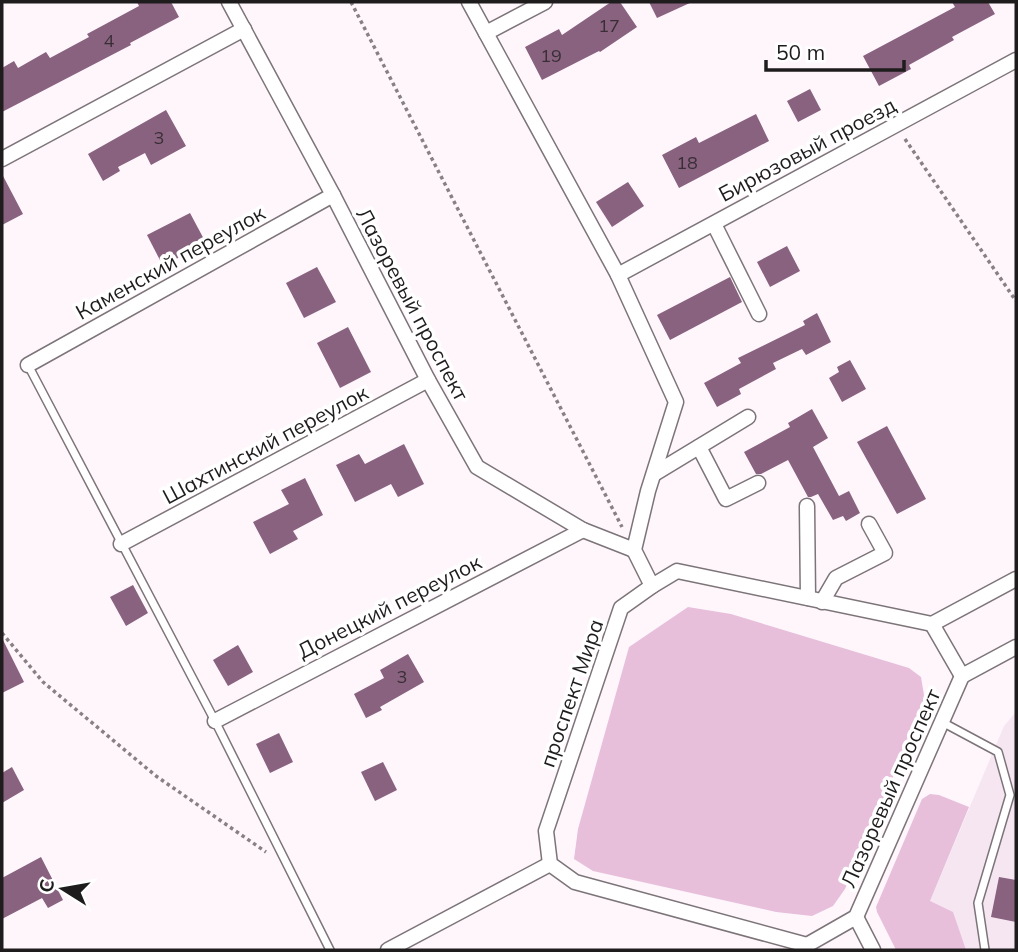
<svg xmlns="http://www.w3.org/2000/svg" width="1018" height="952" font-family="Mulish,sans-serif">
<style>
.built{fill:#f6e6f1}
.green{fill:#e7bfdb}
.building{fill:#88627e}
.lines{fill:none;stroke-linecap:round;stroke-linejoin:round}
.lane-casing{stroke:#7c7479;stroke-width:10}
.street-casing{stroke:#7c7479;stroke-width:17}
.path{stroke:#878185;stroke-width:3.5;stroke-dasharray:3.5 3.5;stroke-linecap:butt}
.lane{stroke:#fff;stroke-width:7}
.street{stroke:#fff;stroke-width:14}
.labels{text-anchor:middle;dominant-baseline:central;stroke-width:7;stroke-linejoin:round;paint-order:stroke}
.number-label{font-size:18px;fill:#392e36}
.street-label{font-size:21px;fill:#1f1c1e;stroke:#fff}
</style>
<rect width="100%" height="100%" fill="#fff6fc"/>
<path class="built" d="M1016,712V950H933L930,901L1004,726Z"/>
<g class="green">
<path d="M688,607L731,614L909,668L921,677L924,695L922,709L845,889L833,906L812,916L776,912L593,871L574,859L578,829L629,647Z"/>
<path d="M930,794L939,795L969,807L930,901L953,912L966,950H896L877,912L876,907L922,799Z"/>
</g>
<g class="building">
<path d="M137,2H171L179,17L130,43L131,45L2,112V68L14,61L18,68L46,52L50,58L89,37L87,34L139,6Z"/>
<path d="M611,2H620L637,27L600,52L599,51L542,80L525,47L559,29L562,35Z"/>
<path d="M649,2H692L657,18Z"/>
<path d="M952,2H988L995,14L952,37L954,40L909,65L911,69L879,86L863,56L955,7Z"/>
<path d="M810,89L821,110L798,122L787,101Z"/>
<path d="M166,110L186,146L151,165L145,153L118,167L120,171L103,181L88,154Z"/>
<path d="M756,114L769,141L679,188L662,155L696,137L699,143Z"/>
<path d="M2,174L23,214L2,225Z"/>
<path d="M628,182L644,206L612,227L596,202Z"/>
<path d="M190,213L206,243L163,266L147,235Z"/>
<path d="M787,246L800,271L770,287L757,262Z"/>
<path d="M317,267L336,302L304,318L286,283Z"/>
<path d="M730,277L742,302L670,340L657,315Z"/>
<path d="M817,313L831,342L806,355L802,349L773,363L776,369L739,389L741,394L717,407L704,383L741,363L738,358L805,325L803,321Z"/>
<path d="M348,327L371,372L340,388L317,343Z"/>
<path d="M850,360L866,389L842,402L829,378L839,372L837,367Z"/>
<path d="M812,409L828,438L813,447L839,496L849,491L860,513L846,521L843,516L833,520L818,494L811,497H808L788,460L761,474H756L744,452L790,427L788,423Z"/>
<path d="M887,426L926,499L897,514L857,442Z"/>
<path d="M404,444L424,484L398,497L391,484L355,502L336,465L359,454L365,464Z"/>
<path d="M305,478L323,515L293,531L298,539L270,554L253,522L289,504L281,490Z"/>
<path d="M133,585L148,613L126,626L110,597Z"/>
<path d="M2,638L24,682L2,693Z"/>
<path d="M238,645L253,672L228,686L213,660Z"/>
<path d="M408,654L424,682L380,707L382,710L366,718L354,694L384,678L380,670Z"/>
<path d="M279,733L293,762L270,773L256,744Z"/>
<path d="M383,762L397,790L375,801L361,772Z"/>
<path d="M12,767L24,790L2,803V773Z"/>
<path d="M41,857L63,900L48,908L42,898L2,919V878Z"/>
<path d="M999,877L1016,880V922L991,917Z"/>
</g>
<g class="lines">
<defs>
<g id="lane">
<path d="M28,365L215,721L330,950"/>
<path d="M942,722L998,752L1010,795L978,903L985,950"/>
</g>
<g id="street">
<path d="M229,2L333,195L428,380L477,467L583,530L634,550"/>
<path d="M469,2L618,275L676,402L648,491L634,550L652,586"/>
<path d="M486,33L545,2"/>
<path d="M2,159L244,29"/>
<path d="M714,224L759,314"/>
<path d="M618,275L1016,60"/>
<path d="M28,365L333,195"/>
<path d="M699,447L726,499L758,483"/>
<path d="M654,474L748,417"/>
<path d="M807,506L808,598"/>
<path d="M121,544L428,380"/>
<path d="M822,602L836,578L885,553L869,524"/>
<path d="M932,624L962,676"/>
<path d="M962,676L1016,647"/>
<path d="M215,721L583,530"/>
<path d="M856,917L873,950"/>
<path d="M807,945L575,882L550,864L546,831L621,608L652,586L677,571L932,624L1016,579"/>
<path d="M807,945L856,917L962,676"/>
<path d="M388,950L550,864"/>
</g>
</defs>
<use href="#lane" class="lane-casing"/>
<use href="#street" class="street-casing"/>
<g class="path">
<path d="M351,2L622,527"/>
<path d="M905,139L1016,301"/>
<path d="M2,633L43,682L156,776L266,852"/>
</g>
<use href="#lane" class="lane"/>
<use href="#street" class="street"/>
</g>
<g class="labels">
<g class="number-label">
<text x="609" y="25">17</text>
<text x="109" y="40">4</text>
<text x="551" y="55">19</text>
<text x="159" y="137">3</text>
<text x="687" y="162">18</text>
<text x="402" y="676">3</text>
</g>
<g class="street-label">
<text transform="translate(807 149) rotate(-28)">Бирюзовый проезд</text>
<text transform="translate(170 262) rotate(-29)">Каменский переулок</text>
<text transform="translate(413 304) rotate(62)">Лазоревый проспект</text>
<text transform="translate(265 444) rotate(-28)">Шахтинский переулок</text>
<text transform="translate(389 606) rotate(-27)">Донецкий переулок</text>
<text transform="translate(571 693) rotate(-71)">проспект Мира</text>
<text transform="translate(890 788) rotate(-66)">Лазоревый проспект</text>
</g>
</g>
<rect width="1018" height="952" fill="none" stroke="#1f1c1e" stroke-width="7"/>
<g transform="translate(63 889) rotate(281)" stroke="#ffffff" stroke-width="5" paint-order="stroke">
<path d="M0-5L12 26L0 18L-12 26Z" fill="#1f1c1e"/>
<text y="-10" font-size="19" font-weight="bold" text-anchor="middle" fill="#1f1c1e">С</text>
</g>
<path d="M766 60v10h138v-10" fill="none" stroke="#1f1c1e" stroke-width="3.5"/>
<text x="776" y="60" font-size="21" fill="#1f1c1e" stroke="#ffffff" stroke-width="5" paint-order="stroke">50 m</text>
</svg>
